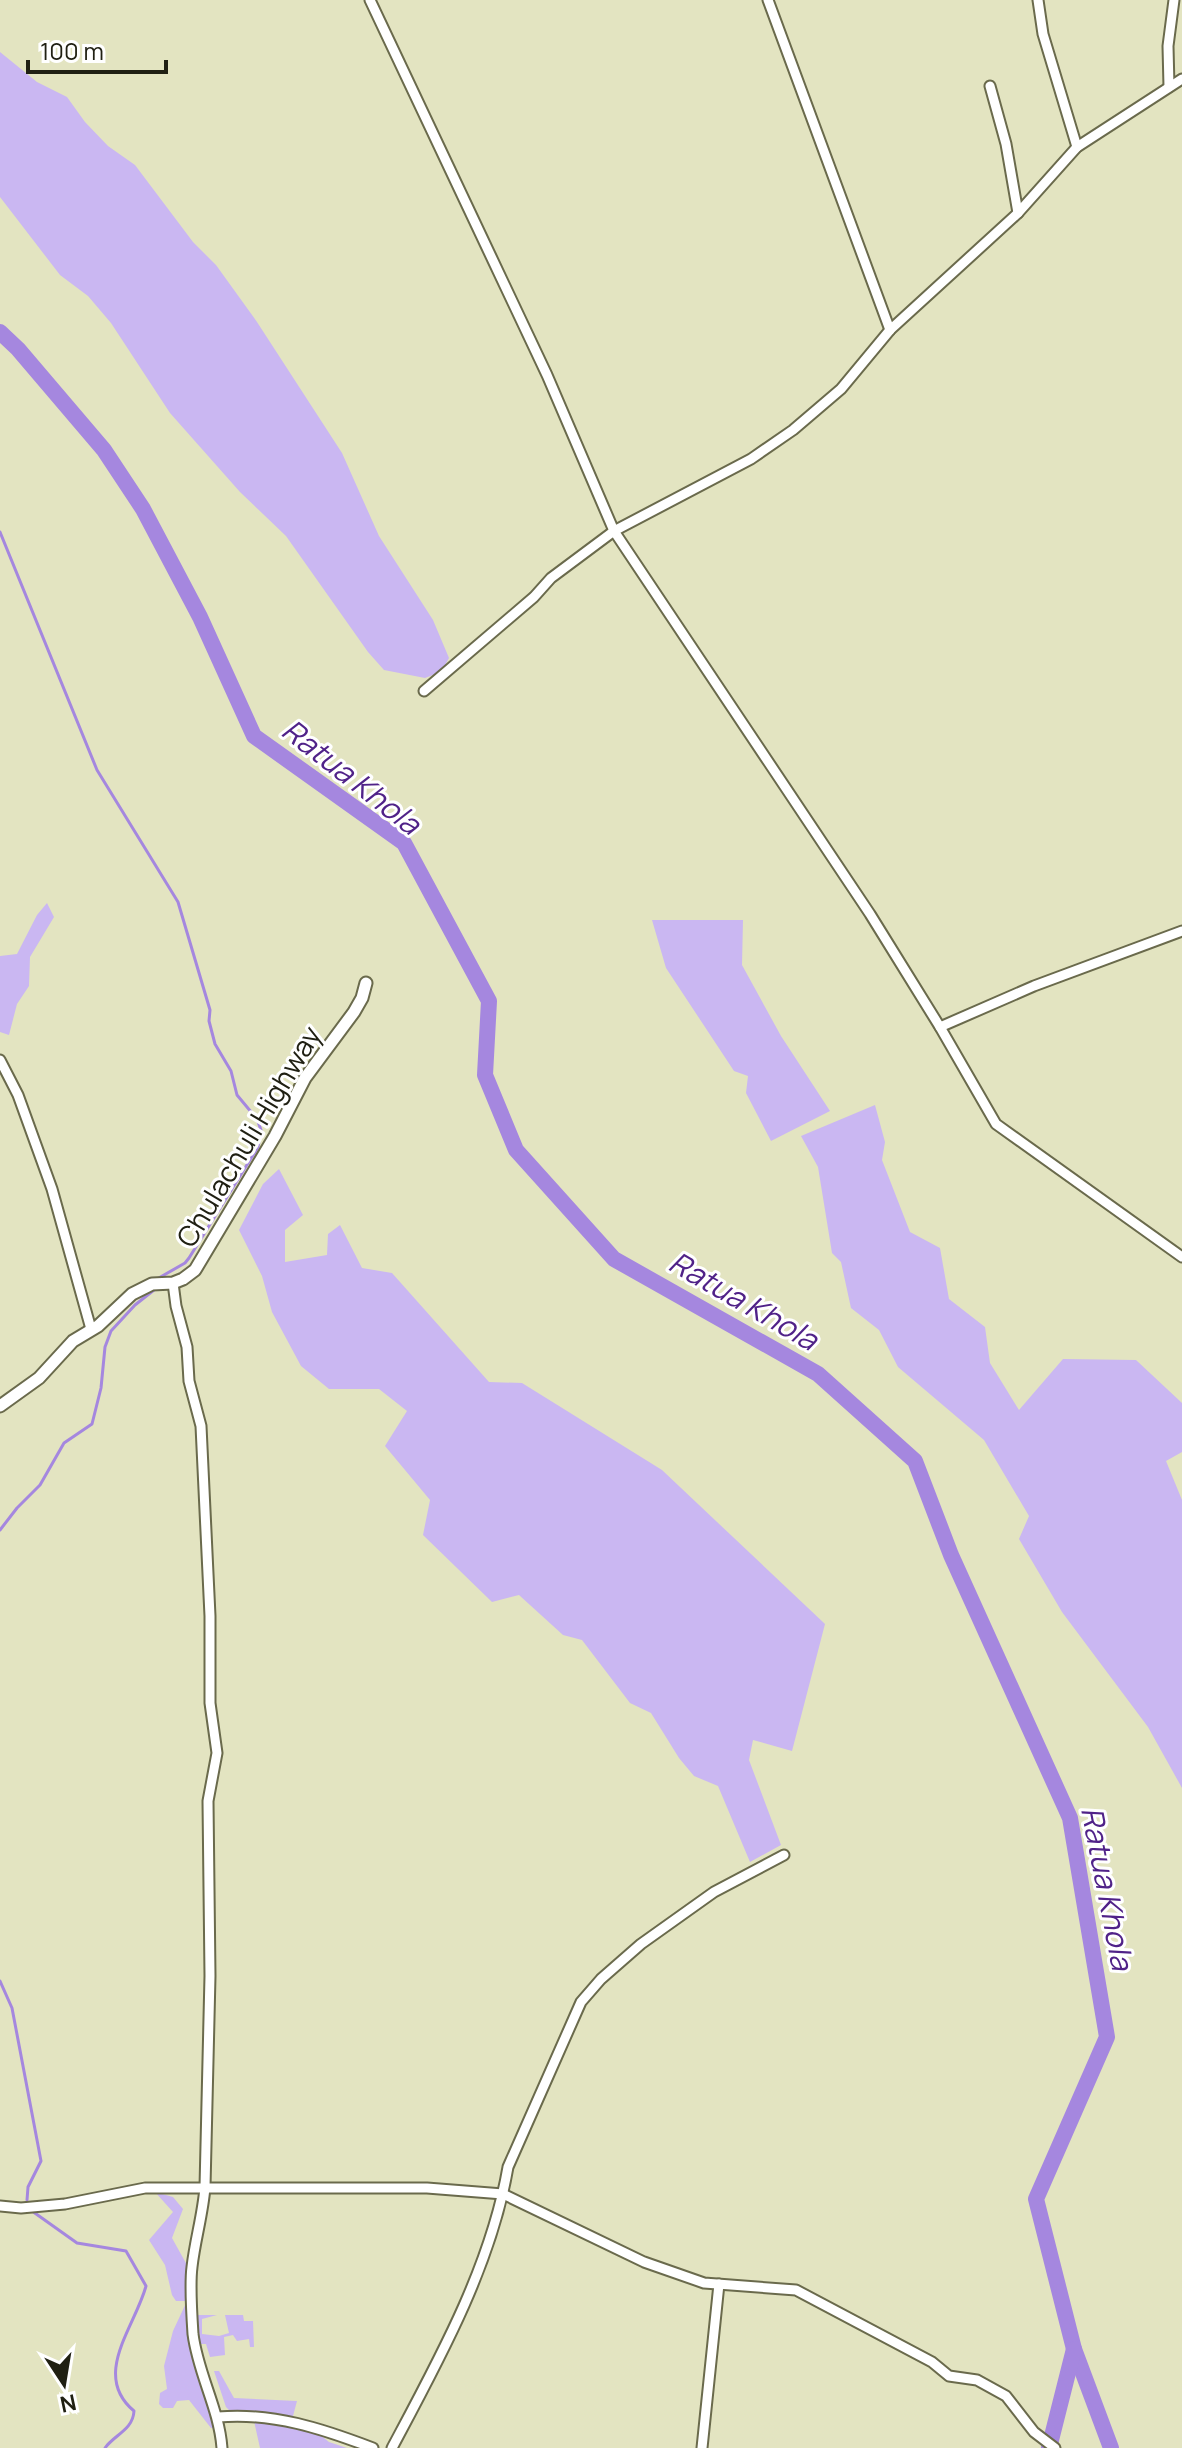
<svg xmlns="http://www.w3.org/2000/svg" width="1182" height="2448" font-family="Manrope,sans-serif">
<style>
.green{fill:#cab7f2}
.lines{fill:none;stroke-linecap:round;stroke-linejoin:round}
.stream{stroke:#a587df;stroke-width:3}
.river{stroke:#a587df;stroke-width:16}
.minor-casing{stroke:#6a6a4c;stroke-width:13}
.tertiary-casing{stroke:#6a6a4c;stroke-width:15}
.minor{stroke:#fff;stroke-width:9}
.tertiary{stroke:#fff;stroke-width:11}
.labels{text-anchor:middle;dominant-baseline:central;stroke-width:6;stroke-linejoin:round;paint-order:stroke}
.street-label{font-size:28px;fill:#202013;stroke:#fff}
.water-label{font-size:30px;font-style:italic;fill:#502288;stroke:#fff}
</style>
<rect width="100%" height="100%" fill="#e3e4c1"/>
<g class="green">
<path d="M0,52L37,82L67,97L85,122L108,146L135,165L193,242L216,265L257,322L342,453L379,536L433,620L449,658L441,672L425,678L384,670L368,652L286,536L240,492L170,413L111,323L88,296L60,275L0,197Z"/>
<path d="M47,903L54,917L30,957L29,986L17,1004L9,1035L0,1032V956L17,954L37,915Z"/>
<path d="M652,920H743L742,965L781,1036L830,1111L771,1141L746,1093L748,1076L734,1071L666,968Z"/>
<path d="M875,1105L885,1142L882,1160L910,1232L940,1248L949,1299L985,1327L990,1363L1019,1410L1063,1359L1136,1360L1182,1403V1452L1166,1461L1182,1500V1788L1148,1727L1062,1612L1019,1539L1029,1516L984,1440L898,1367L879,1330L851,1308L841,1262L832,1253L818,1167L801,1136Z"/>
<path d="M279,1169L303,1215L285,1230V1262L327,1255L328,1234L340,1225L362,1268L392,1273L489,1382L522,1383L662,1470L825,1624L792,1751L753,1740L749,1760L781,1845L750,1862L718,1786L694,1776L679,1758L651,1713L630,1703L582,1640L563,1635L519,1595L492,1602L423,1535L430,1500L385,1446L407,1411L379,1389H329L301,1366L272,1312L262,1276L239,1230L263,1184Z"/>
<path d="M155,2192L173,2197L183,2209L172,2238L187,2265L190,2341L202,2390L218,2429L211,2428L189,2400L177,2401L173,2408H163L159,2404L160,2393L167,2389L164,2366L173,2331L187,2301H176L172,2295L165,2265L149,2240L173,2212Z"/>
<path d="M198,2315H217L202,2319V2334L219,2336L229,2333L225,2315H243L244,2321H253L254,2347H250L249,2339L237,2341L233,2335L224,2337L225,2355L210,2357L206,2344H198Z"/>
<path d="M214,2371H219L234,2398L297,2401L293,2416L233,2414L226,2407Z"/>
<path d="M254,2421L315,2431L329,2442L347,2448H260Z"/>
</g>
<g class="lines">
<g class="stream">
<path d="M0,532L97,770L178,902L210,1010L209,1021L215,1044L231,1071L237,1095L257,1119L261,1130L258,1147L189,1258L185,1263L157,1279"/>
<path d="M0,1530L17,1508L40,1485L64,1443L92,1424L101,1388L105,1347L111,1331L135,1305L154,1290"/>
<path d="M0,1981L12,2008L41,2161L28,2187L27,2200"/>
<path d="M32,2211L77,2243L126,2251L146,2286C135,2327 91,2375 134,2411C133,2430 114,2435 105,2448"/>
</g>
<g class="river">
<path d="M0,332L18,349L104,450L143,509L200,617L254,736L404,843L489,1001L485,1075L516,1150L614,1259L818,1374L915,1461L951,1555L1070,1818L1107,2037L1036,2199L1074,2349L1111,2448"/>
<path d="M1049,2448L1074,2349"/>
</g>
<defs>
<g id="minor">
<path d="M370,0L547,375L614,531L870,914L940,1027L996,1124L1182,1257"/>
<path d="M768,0L890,330"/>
<path d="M1038,0L1043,34L1077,147"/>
<path d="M990,86L1006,144L1018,213"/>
<path d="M1169,87L1168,46L1174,0"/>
<path d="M424,691L534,597L551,578L614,531L751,459L793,430L841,389L890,330L1018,213L1077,147L1182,79"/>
<path d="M940,1027L1034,986L1182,931"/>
<path d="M0,1060L18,1095L52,1189L91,1329"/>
<path d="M173,1283L176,1306L187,1347L189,1381L201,1426L210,1616V1703L217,1753L208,1801L210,1976L205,2187C203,2214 195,2240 192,2267C190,2282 192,2319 193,2334C198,2374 219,2408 222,2448"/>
<path d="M0,2206L21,2208L65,2204L145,2188H427L503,2194L644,2262L704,2283L796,2290L932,2362L949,2376L977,2380L1006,2396L1034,2432L1055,2448"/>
<path d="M218,2417C273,2412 323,2429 373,2448"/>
<path d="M392,2448C439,2360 491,2266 508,2167L581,2002L601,1979L641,1944L714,1892L784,1855"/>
<path d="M702,2448L719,2284"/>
</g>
<path id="tertiary" d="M0,1406L39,1378L73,1341L98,1326L132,1294L152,1284L173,1283L183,1279L195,1270L275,1136L305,1078L354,1012L362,998L366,983"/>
</defs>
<use href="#minor" class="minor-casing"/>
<use href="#tertiary" class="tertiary-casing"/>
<use href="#minor" class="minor"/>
<use href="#tertiary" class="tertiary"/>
</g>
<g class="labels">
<g class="street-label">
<text transform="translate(248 1136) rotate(-59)">Chulachuli Highway</text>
</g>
<g class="water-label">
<text transform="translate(352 776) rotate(38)">Ratua Khola</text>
<text transform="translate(744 1300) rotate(30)">Ratua Khola</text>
<text transform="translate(1108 1888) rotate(79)">Ratua Khola</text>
</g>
</g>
<g transform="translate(64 2384) rotate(168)" stroke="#ffffff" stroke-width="6" paint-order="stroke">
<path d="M0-6L14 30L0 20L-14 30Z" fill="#202013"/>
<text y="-12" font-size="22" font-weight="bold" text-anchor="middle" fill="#202013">N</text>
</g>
<path d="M28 60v12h138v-12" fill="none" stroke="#202013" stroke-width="4"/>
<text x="40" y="60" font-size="24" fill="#202013" stroke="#ffffff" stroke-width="6" paint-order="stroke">100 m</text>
</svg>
